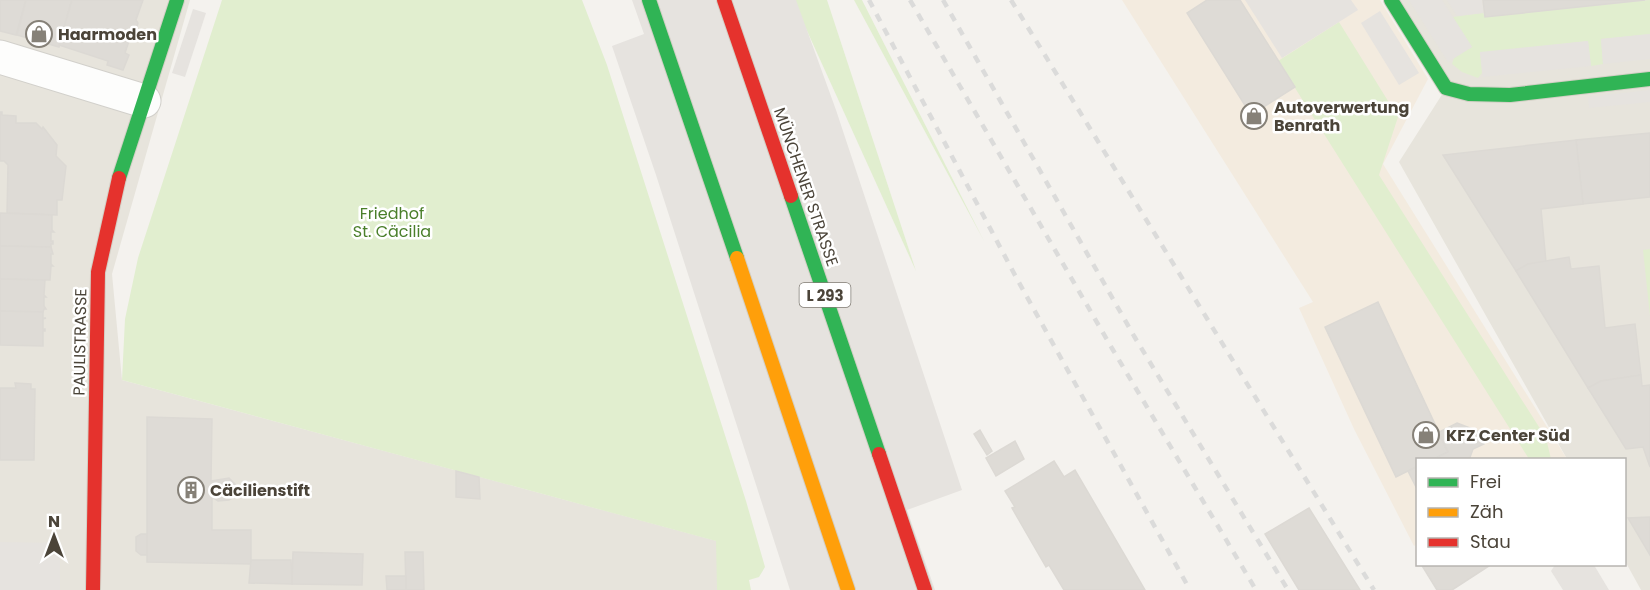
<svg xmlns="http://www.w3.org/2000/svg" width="1650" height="590" font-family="Poppins,sans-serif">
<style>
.residential{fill:#e7e4dc}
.commercial{fill:#f3ebdf}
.green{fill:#e1eecf}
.parking{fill:#e6e3df}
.building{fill:#dedbd6;stroke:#dcd9d4;stroke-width:1.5}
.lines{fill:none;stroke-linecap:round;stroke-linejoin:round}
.street-casing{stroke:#d2d0cb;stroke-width:35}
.fast-casing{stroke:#d3cfc5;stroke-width:16}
.slow-casing{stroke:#d3cfc5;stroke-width:16}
.jam-casing{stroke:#d3cfc5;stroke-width:16}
.street{stroke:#fdfdfc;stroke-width:33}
.fast{stroke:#30b455;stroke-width:14}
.slow{stroke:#ff9f0a;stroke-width:14}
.jam{stroke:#e5322d;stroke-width:14}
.rail{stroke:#dbdbda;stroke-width:4.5;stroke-dasharray:8 8;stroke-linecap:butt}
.labels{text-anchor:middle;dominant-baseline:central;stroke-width:5;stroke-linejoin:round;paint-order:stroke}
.shield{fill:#fff;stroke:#817c74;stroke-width:1.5}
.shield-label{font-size:15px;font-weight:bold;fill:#4b4439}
.poi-label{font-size:16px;font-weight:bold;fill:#4b4439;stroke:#fff;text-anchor:start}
.street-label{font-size:16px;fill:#4b4439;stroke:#fff}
.park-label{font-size:16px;fill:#4a7f2a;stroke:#fff}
</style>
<rect width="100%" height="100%" fill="#f4f2ee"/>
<g class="residential">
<path d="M0,0H190L112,274L122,380L717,541L727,590H0Z"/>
<path d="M1399,0H1650V590H1641L1625,561L1624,460L1567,459L1399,162L1450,82Z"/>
</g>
<path class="commercial" d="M1122,0H1380L1428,79L1383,164L1567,459L1418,460V543L1414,546L1354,429L1299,308L1313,302Z"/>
<g class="green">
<path d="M222,0H582L607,65L746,501L765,567L759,577L749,580L751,590H717L716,541L122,380L125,319L138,258Z"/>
<path d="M793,0H827L916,271Z"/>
<path d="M854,0H862L984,241Z"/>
<path d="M1650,0V34L1601,39L1603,64L1591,66L1588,41L1480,53L1482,73L1478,78L1462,72L1452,64L1454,58L1472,47L1453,17L1483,13L1485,17Z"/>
<path d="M1339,22L1398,117L1379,175L1546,438L1551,459H1529L1278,61Z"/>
<path d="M1650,249V316L1643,250Z"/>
</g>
<g class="parking">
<path d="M632,0H796L836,110L962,490L907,510L935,590H790L656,175L612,46L644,34Z"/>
<path d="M1245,0H1351L1358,10L1282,58Z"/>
<path d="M1409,0H1442L1472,47L1448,62Z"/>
<path d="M1447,0H1482L1483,13L1457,16Z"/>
<path d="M193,9L206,13L185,77L172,73Z"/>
<path d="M1380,11L1419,73L1399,85L1361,23Z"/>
<path d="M1650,34V59L1603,64L1601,39Z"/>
<path d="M1588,41L1591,66L1483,77L1480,52Z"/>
<path d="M1650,90V102L1589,108L1588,97Z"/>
<path d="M0,542L60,543V590H0Z"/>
<path d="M1555,565H1594L1609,590H1563L1551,571Z"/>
</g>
<g class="building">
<path d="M0,0H26L16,35L0,31Z"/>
<path d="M26,0H72L59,47L17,35Z"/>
<path d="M72,0H143L136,20L138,23L135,32H132L125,53L129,55L123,70L107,65L108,61L59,45Z"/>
<path d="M1207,0H1240L1295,87L1251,115L1187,13Z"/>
<path d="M1483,0H1645L1485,17Z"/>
<path d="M0,112H2V115L16,116V123H36L42,129L43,127L57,145L56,156L66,166L62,200H57V215L7,213L8,165L4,161H0Z"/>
<path d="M1650,133V197L1583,204L1576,140Z"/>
<path d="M1576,140L1583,204L1541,209L1546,262L1528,264L1516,271L1443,155Z"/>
<path d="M0,213L52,215V230L54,232H51V241H53V244H51V247L0,246Z"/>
<path d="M0,246L51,247L53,254H51V264L53,266H51L50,280L0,279Z"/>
<path d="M1569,257L1571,269L1599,266L1605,328L1635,324L1641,375L1601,381L1588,388L1516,271L1528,264Z"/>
<path d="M0,279L45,280L44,295L46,297H44V306L46,309H44L43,312L0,311Z"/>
<path d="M1378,302L1448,452L1432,460H1418V466L1396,477L1325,327Z"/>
<path d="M0,311L43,312V318H46L43,319V329H45V331H43V346L0,345Z"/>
<path d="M1641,375L1642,386L1650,385V467L1643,447L1626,449L1588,388L1601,381Z"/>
<path d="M15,383L31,384V389H35L34,460H0V388H16Z"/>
<path d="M147,417L212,419L211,481L229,478L235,484V496L229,500L218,501L212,497V530H251V564L147,562Z"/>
<path d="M1457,423L1478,431L1484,444L1473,449L1469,460H1432L1448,452L1439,432Z"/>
<path d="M980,430L992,451L987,455L974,434Z"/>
<path d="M1015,441L1024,459L996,476L986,458Z"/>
<path d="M1054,461L1064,477L1075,470L1145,590H1064L1049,565L1046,567L1012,508L1015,507L1005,491Z"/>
<path d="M1418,466V491L1408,471Z"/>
<path d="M456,471L479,477L480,499L456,497Z"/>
<path d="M1309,508L1360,590H1299L1265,534Z"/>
<path d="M1650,517V555L1628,518Z"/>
<path d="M141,534H147V555H141L136,551V537Z"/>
<path d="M293,552L363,554L362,585L292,584Z"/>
<path d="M405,552H423L424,590H406Z"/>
<path d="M251,560H291L292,584L249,583Z"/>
<path d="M1421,564H1492L1452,590H1437Z"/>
<path d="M386,576H406V590H387Z"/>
</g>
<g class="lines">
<defs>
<path id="street" d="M0,57L144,101"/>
<g id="fast">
<path d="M649,0L737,258"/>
<path d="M1391,0L1446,88L1469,94L1510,95L1650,79"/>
<path d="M119,178L177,0"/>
<path d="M791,196L879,454"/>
</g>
<path id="slow" d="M737,258L848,590"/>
<g id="jam">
<path d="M724,0L791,196"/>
<path d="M879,454L925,590"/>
<path d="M93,590L98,272L119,178"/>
</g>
</defs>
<use href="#street" class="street-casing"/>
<use href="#fast" class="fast-casing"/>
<use href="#slow" class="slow-casing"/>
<use href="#jam" class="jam-casing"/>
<use href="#street" class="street"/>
<use href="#fast" class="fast"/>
<use href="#slow" class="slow"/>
<use href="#jam" class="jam"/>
<g class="rail">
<path d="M869,0L1017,279L1190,590"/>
<path d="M910,0L1113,350L1256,590"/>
<path d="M943,0L1134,336L1288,590"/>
<path d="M1011,0L1374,590"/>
</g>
</g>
<defs>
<symbol id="shop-ring" viewBox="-11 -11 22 22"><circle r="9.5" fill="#fff" stroke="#868178" stroke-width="1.5"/><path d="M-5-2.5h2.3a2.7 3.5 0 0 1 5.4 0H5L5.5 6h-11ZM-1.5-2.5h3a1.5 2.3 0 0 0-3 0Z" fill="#868178"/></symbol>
<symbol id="building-ring" viewBox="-11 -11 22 22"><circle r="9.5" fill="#fff" stroke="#868178" stroke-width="1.5"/><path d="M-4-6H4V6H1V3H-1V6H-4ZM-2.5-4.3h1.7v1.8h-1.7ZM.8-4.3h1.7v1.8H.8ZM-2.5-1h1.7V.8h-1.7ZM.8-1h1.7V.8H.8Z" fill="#868178"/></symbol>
</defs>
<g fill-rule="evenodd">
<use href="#shop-ring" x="24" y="19" width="30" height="30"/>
<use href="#shop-ring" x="1239" y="101" width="30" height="30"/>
<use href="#shop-ring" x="1411" y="420" width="30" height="30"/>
<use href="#building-ring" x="176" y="475" width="30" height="30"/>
</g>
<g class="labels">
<rect class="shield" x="799.5" y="283" width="51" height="24" rx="4.5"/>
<g class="shield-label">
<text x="825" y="295">L 293</text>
</g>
<g class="poi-label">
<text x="58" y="34">Haarmoden</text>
<text x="1274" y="107">Autoverwertung<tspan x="1274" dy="18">Benrath</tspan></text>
<text x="1446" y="435">KFZ Center Süd</text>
<text x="210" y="490">Cäcilienstift</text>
</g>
<g class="street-label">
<text transform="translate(806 187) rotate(71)">MÜNCHENER STRASSE</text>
<text transform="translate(80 342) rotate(-89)">PAULISTRASSE</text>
</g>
<g class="park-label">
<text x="392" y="213">Friedhof<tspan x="392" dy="18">St. Cäcilia</tspan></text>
</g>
</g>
<rect x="1416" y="458" width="210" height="108" fill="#ffffff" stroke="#b7b4b0" stroke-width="1.5"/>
<rect x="1428" y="478" width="30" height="9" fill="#30b455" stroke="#b7b4b0" stroke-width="1.5"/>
<text x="1470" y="488" font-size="18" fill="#4b4439">Frei</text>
<rect x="1428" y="508" width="30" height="9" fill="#ff9f0a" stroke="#b7b4b0" stroke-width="1.5"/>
<text x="1470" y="518" font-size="18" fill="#4b4439">Zäh</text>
<rect x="1428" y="538" width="30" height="9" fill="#e5322d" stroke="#b7b4b0" stroke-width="1.5"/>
<text x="1470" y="548" font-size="18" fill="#4b4439">Stau</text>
<g transform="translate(54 536)" stroke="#ffffff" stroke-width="4.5" paint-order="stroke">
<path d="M0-4.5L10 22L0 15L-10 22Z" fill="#4b4439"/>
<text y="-9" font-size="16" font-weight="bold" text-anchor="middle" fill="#4b4439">N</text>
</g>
</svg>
